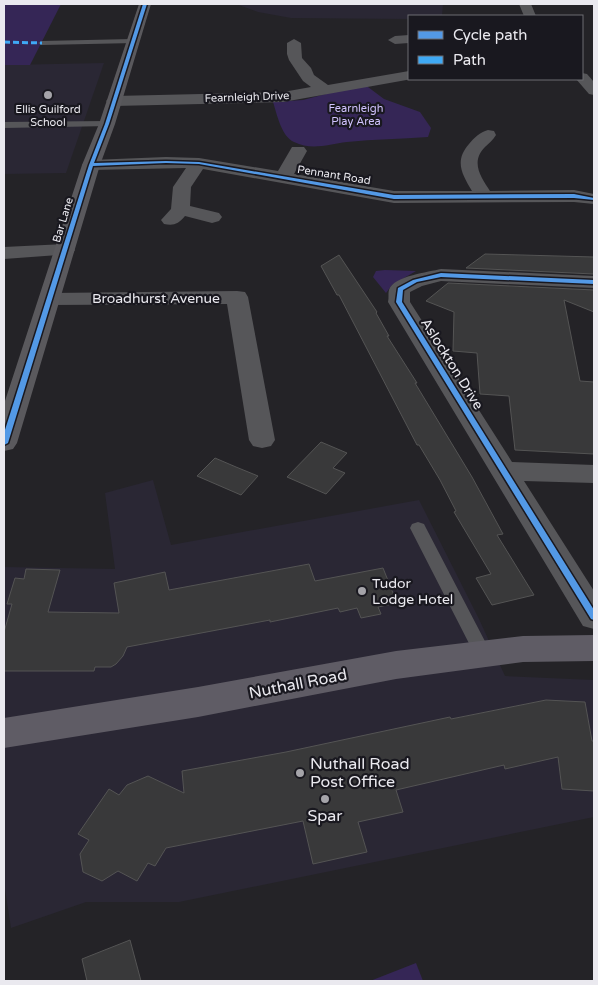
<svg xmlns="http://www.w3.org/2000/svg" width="598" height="985" font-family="'Varela Round',sans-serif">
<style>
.built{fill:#2a2734}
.green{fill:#352656}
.building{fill:#39393a;stroke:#545454}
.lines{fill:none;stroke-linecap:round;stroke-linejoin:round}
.lane{fill:#565659;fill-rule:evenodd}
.street{fill:#565659;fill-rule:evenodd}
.secondary{fill:#5a595d;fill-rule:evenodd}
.highway{fill:#5f5c65;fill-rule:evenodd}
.quiet{stroke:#3fa9f5;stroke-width:3;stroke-dasharray:6 3;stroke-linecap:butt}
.cycleway-casing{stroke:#19181f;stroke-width:3}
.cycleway{fill:#5399e6;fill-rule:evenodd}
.poi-dot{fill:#a5a4a9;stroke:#19181f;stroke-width:2}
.labels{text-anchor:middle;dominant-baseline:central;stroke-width:4.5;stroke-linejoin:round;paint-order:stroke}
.far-street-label{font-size:11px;fill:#eae9ef;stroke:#19181f}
.far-park-label{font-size:11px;fill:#d0c2fd;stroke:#19181f}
.far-poi-label{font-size:11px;fill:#eae9ef;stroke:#19181f}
.street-label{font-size:14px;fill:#eae9ef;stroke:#19181f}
.poi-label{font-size:14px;fill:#eae9ef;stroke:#19181f;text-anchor:start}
.near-street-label{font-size:16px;fill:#eae9ef;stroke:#19181f}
.near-poi-label{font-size:16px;fill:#eae9ef;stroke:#19181f;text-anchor:start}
</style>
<rect width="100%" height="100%" fill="#242327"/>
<g class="built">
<path d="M236,4H443L442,16H409V19L291,18L258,12Z"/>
<path d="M104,63L66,173L4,174V65Z"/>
<path d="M153,480L171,545L419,500L479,619L505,676L594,680V817L179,902H86L11,928L4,883V567L115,569L105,493Z"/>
</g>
<g class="green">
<path d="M4,4H61L30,65H4Z"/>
<path d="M364,84L384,99L420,112L431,128L428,137C401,139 374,139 347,142C329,144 312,151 294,142C281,136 277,114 273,102L303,100Z"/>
<path d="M385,270L416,271L392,285L386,293L373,277L376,271Z"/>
<path d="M416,963L423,981H370Z"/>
</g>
<g class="building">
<path d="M485,254L594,257V274L466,268Z"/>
<path d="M339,255L377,312L376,313L389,336H387L417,383H415L472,477L503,534L497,535L534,595L492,605L476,578L491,574L454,512L456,511L440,480L419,445H417L339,295H337L321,266Z"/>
<path d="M448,283L594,290V312L564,300L580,381L594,382V454L515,450L509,396L480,394L477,353L453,351L454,312L426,301Z"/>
<path d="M321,442L347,453L333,468L345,473L326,494L287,477Z"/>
<path d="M215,458L236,467L258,476L241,495L197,476Z"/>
<path d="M309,564L315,581L383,568L397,603L378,607L381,614L361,618L357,608L340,612L338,608L270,622V620L127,647L123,656L116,664L111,667H95L94,671H4V632L12,604H7L15,578L24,579L26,569L60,570L48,612L119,613L114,583L165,572L169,590Z"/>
<path d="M546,700L585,702L592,741H594V791L562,789L558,757L505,769L504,765L396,790L403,812L358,822L367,852L313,864L303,821L166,848L155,866L148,863L137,881L118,871L102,881L83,872L80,854L89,840L78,834L109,789L119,795L127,785L148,776L184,793L182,771L286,752L450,717L451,719Z"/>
<path d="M130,940L141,981H87L82,959Z"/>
</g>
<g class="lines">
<g class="lane">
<path d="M132,39L136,41L135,43L42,45L38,43L42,41Z"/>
<path d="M107,121L111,124L110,126L4,128V122Z"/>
<path d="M418,522L424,524L426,528L489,649L492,654L489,659L483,661L477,659L410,528L412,524Z"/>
</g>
<g class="street">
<path d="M519,4H531L536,16H524Z"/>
<path d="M409,35V43L395,44L388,40L395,36Z"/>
<path d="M294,39L301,43L302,58L311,68L314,75L328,85L409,71V79H412L283,102L114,106L109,104L106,101L109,98L114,96L283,92L311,87L303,81L289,60L287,54V43Z"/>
<path d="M582,73L587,74L594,82V95L589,94L576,79H582Z"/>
<path d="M488,130L494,131L496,135C493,140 489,143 485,147C470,162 481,177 490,191L574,190L594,194V204L574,202L394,203L203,169L191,187L190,206L219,213L222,217L219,221L212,223L185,216C178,224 174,226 164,224L161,220L171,209L173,187L186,168L91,170L85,169L82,165L85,161L91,160L166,157L199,158L278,171L292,147H304L307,151L294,174L394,191H472C462,174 454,161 469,144C474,138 480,132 488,130Z"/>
<path d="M65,244L72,246L75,250L72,254L4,259V247Z"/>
<path d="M441,269L594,276V288L441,281L422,286L410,292V302L512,462L594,465V483L524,481L594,591V629L583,626L388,302C389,298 388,293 389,290C393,276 429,272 441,269Z"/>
<path d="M237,291L245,292L248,297L275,440L271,446L262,448L253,446L249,440L227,304L50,305L42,304L39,299L42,294L50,293Z"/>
</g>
<path class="secondary" d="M139,4H151L115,124L100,165L17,443L13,449L4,451V404L82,165L99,124Z"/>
<path class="highway" d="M594,635V661L523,662L396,679L198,717L4,748V718L198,687L396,651L523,636Z"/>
<path class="quiet" d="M4,42L42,43"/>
<defs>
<g id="cycleway">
<path d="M143,4H147L109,124L94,163L166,161L199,162L394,195L574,194L594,198V200L574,198L394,199L199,164L166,163L93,166L8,443L4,445V433L89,165L105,124Z"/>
<path d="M441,273L594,280V284L441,277L417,282L403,290L402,302L594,610V620L591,619L396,302L398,288L413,280Z"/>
</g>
</defs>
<use href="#cycleway" class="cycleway-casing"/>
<use href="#cycleway" class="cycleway"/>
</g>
<g class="poi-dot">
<circle cx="48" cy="95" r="5"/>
<circle cx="362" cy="591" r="5"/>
<circle cx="300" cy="773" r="5"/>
<circle cx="325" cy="799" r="5"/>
</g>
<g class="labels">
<g class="far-street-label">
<text transform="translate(247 97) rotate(-2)">Fearnleigh Drive</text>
<text transform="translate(334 175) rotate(9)">Pennant Road</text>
<text transform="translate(63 220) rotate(-73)">Bar Lane</text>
</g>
<g class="far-park-label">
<text x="356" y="108">Fearnleigh<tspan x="356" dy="13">Play Area</tspan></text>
</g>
<g class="far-poi-label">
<text x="48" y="109">Ellis Guilford<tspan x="48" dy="13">School</tspan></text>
</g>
<g class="street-label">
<text x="156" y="298">Broadhurst Avenue</text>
<text transform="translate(452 364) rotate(58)">Aslockton Drive</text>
</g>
<g class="poi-label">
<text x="372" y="583">Tudor<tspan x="372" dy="16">Lodge Hotel</tspan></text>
</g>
<g class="near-street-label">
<text transform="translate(298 684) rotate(-11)">Nuthall Road</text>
</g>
<g class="near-poi-label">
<text x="310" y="764">Nuthall Road<tspan x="310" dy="18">Post Office</tspan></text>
<text x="325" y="816" text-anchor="middle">Spar</text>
</g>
</g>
<rect width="598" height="985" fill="none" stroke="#eae9ef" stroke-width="10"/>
<rect x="408" y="15" width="175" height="65" fill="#19181f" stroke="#6d6c72"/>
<rect x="418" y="31" width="25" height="8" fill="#5399e6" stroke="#6d6c72"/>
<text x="453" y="40" font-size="15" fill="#eae9ef">Cycle path</text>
<rect x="418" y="56" width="25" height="8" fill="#3fa9f5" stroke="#6d6c72"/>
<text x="453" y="65" font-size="15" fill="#eae9ef">Path</text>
</svg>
